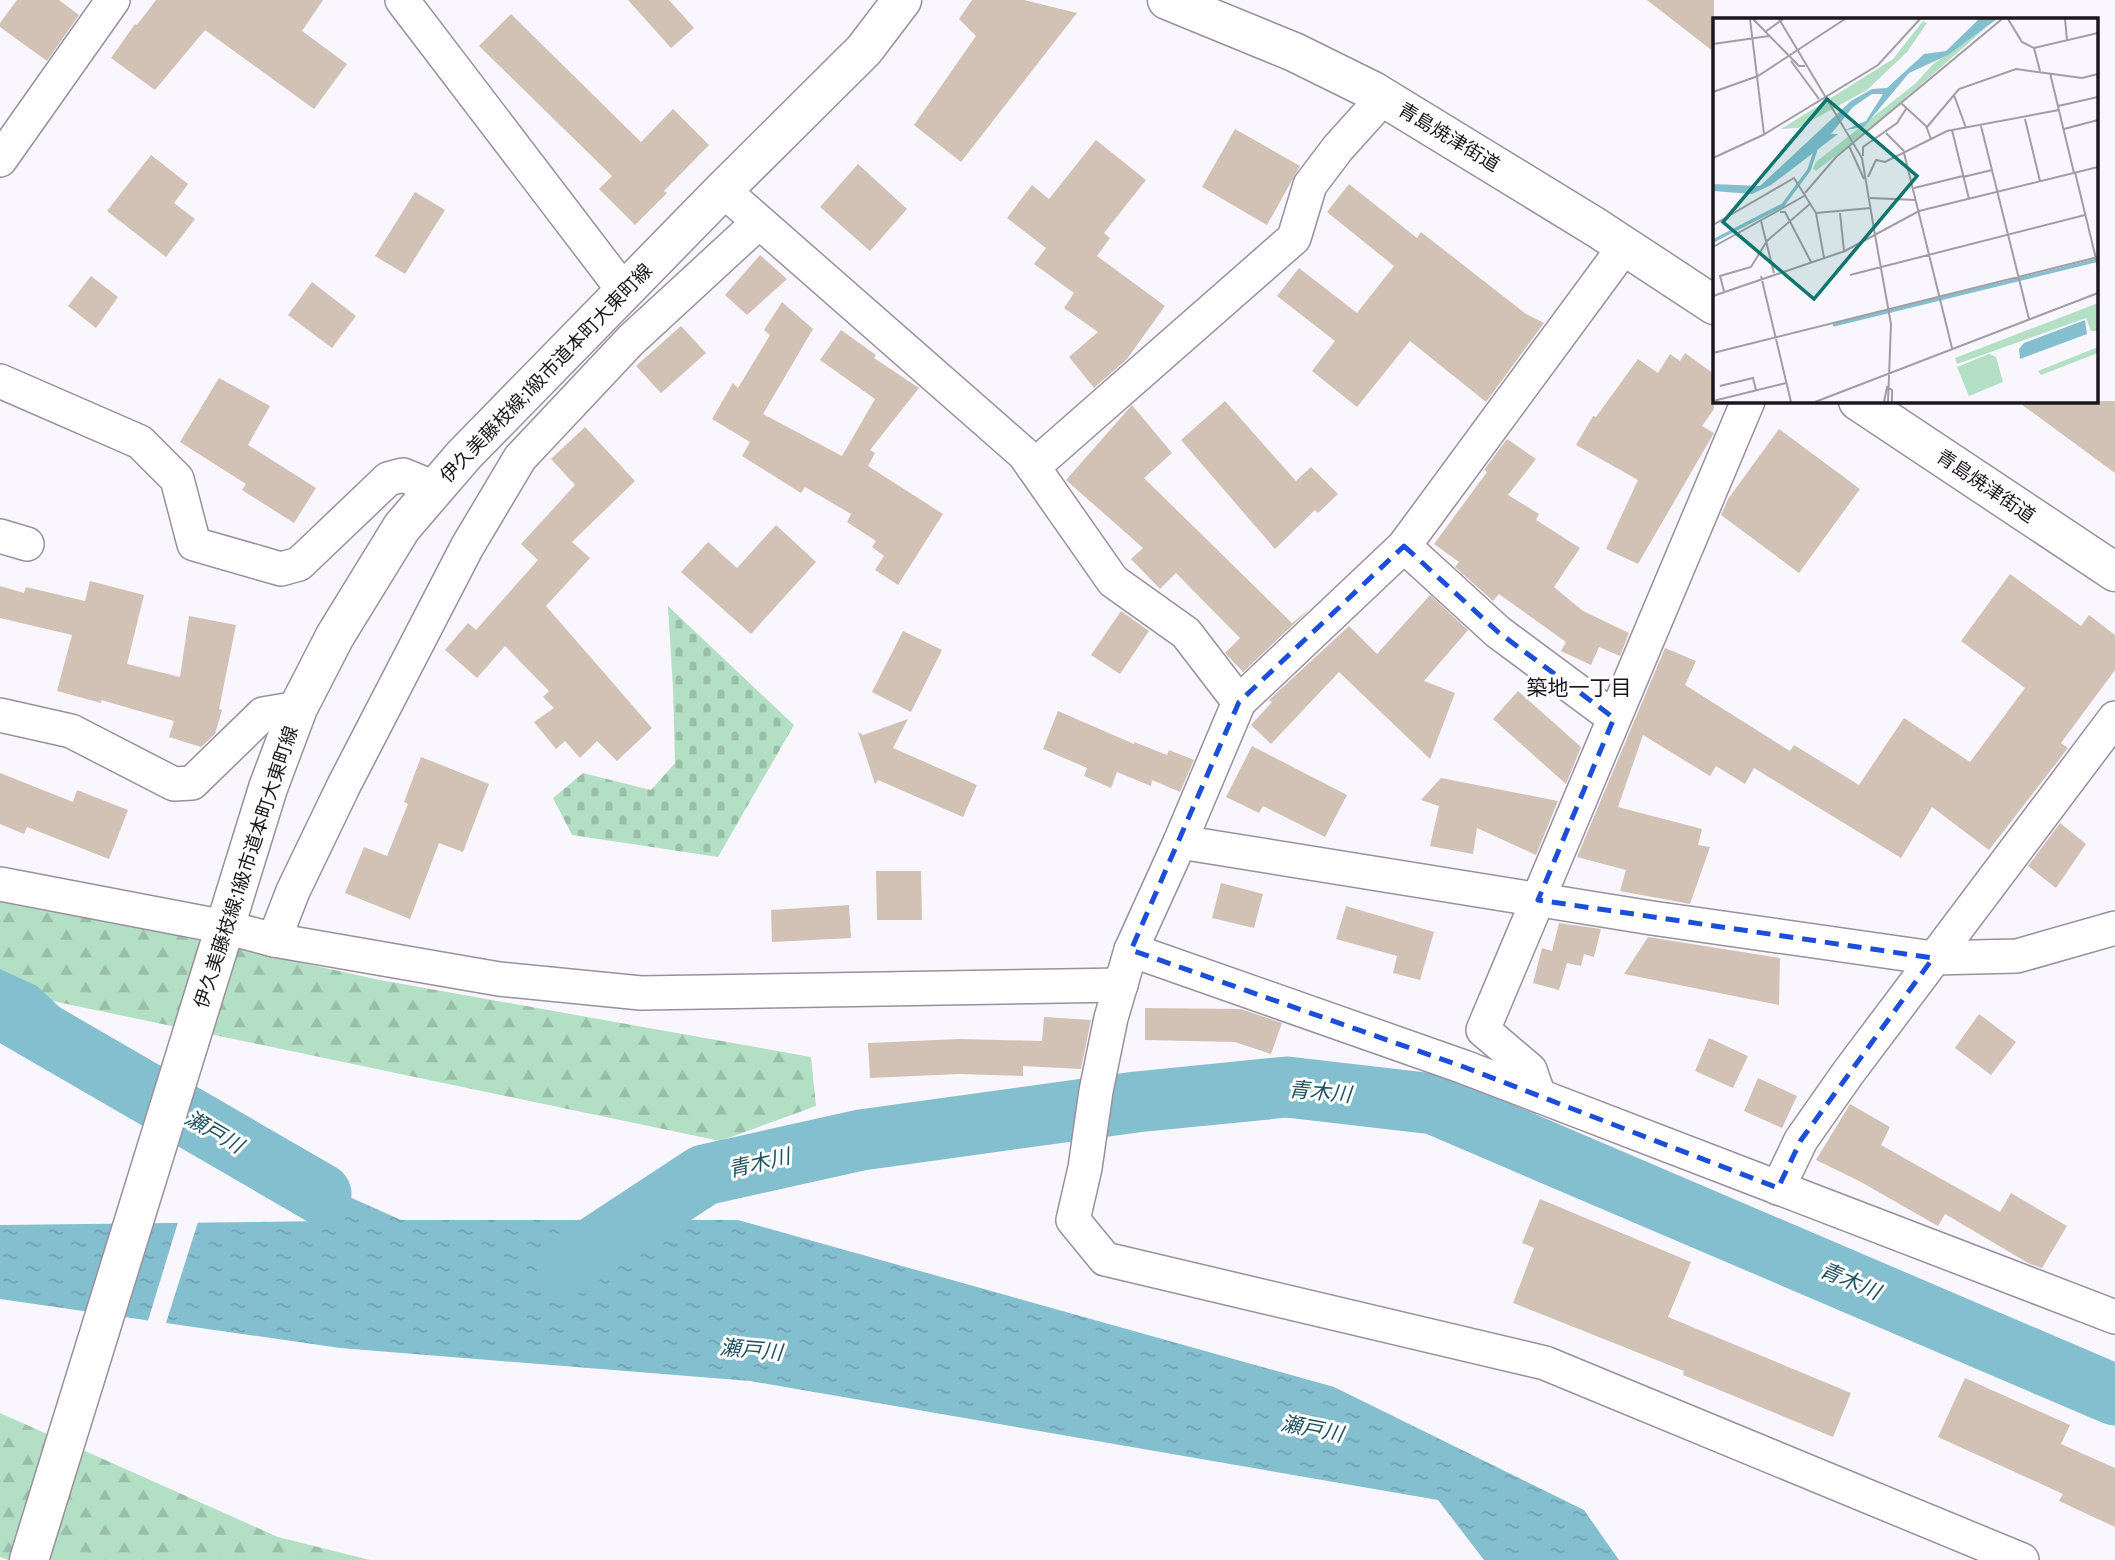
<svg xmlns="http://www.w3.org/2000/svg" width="2115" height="1560" font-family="'DM Sans','Noto Sans JP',sans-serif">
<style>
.forest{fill:url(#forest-firs)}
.cemetery{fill:url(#cemetery-stones)}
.water{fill:url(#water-ripples)}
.pier{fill:#faf6fd}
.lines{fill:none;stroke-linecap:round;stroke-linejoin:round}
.river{stroke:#84bfd0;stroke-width:61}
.building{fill:#d2c1b5}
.minor-casing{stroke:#998f9e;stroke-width:36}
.major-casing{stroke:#998f9e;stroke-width:41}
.minor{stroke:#fff;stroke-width:33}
.major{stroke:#fff;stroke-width:38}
.marked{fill:none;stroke:#1d4ed8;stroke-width:5;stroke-dasharray:14 9;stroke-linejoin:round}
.labels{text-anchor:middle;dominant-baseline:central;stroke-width:6;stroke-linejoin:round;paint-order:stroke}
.street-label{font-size:19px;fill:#1b171d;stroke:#fff}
.neighbourhood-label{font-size:21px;fill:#1b171d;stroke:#fff}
.water-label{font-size:21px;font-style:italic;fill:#1f515e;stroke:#fff}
.inset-river{fill:none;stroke:#84bfd0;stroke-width:3.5}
.inset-road{fill:none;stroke:#a19da3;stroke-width:2}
.view{fill:#0f766e;fill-opacity:0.15;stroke:#0f766e;stroke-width:3.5}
.inset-edge{fill:none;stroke:#1b171d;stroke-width:3.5}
</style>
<defs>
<pattern id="forest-firs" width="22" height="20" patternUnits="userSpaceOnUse" patternTransform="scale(1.75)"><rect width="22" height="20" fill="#b3e0c4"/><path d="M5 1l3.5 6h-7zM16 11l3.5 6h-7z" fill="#99bfa8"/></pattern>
<pattern id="cemetery-stones" width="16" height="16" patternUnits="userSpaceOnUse" patternTransform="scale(1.75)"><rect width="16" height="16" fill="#b3e0c4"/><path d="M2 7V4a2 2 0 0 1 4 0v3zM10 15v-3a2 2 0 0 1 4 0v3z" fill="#99bfa8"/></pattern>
<pattern id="water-ripples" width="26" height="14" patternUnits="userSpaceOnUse" patternTransform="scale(1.75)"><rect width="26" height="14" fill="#84bfd0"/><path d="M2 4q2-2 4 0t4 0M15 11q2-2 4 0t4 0" fill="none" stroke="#71a3b2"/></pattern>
</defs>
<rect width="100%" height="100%" fill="#faf6fd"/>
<g class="forest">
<path d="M0,897L380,980L811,1057L816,1106L720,1141L0,990Z"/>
<path d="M0,1413L278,1537L370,1560H9L0,1557Z"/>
</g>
<path class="cemetery" d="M668,606L794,725L718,857L572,835L553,798L583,773L651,790L675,763L673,689Z"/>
<g class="water">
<path d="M0,969L37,986L156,1098L153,1116L30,1038L0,1026Z"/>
<path d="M247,1151L401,1220H738L1334,1387L1584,1510L1619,1560H1484L1438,1500L750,1381L340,1348L0,1299V1225L328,1221L241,1174Z"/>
</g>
<path class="pier" d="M179,1219H199L165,1326L147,1324Z"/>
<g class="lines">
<g class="river">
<path d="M0,1008L321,1194"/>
<path d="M567,1265L704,1175L861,1140L1136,1102L1287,1087L1434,1104L2115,1395"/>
</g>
</g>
<g class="building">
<path d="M17,0H59L79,15L47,61L0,27V23Z"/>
<path d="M156,0H323L302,31L347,64L314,109L205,30L155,90L111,58L135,24L137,25Z"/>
<path d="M628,0H669L694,28L671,48Z"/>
<path d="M972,0H1024L1077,13L961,162L914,125L976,36L959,19Z"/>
<path d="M1647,0H1714V52Z"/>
<path d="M511,14L641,142L673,109L709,145L664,191L667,193L635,225L599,189L612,176L479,46Z"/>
<path d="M1235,129L1300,166L1267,225L1202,187Z"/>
<path d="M1096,140L1146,180L1104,233L1110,238L1097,256L1165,306L1127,359L1094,388L1069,357L1098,332L1064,308L1074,293L1034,264L1046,248L1007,218L1032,185L1049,199Z"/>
<path d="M151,155L188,184L174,203L195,219L166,257L107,211Z"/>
<path d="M858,164L907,209L870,251L820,207Z"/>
<path d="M1349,184L1417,238L1421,232L1526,314L1544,323L1486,402L1410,341L1357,407L1312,371L1335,341L1277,296L1299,268L1357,313L1394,266L1327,212Z"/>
<path d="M415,192L445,210L405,274L375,256Z"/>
<path d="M760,255L787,279L747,315L725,295Z"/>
<path d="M91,276L118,297L96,328L68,306Z"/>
<path d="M312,282L356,316L332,348L288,315Z"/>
<path d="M782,302L813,329L763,414L842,456L875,399L820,360L841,330L876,355L874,358L919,388L870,450L875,453L868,466L943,514L898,585L875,570L884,556L872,547L876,541L847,522L851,514L805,487L801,493L742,456L750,442L712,419L733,383L738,388L770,335L764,330Z"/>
<path d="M681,326L706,353L661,393L636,366Z"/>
<path d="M1685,353L1714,374V409L1702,426L1714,433L1638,564L1606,549L1638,480L1576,445L1593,416L1596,417L1638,359L1658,373L1670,354L1680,361Z"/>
<path d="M219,378L270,406L248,445L316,488L294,523L242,490L246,484L180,442Z"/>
<path d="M1225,401L1296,481L1311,467L1338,494L1318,513L1315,510L1275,549L1181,440Z"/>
<path d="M2017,401H2115V473Z"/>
<path d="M1132,405L1172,453L1144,478L1292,623L1311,608L1243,672L1225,653L1240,638L1176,573L1160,589L1131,559L1143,548L1066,480Z"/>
<path d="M585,427L635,481L572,542L590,558L546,606L652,728L617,761L597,741L580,758L565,741L556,749L534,722L554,708L543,697L549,691L505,646L477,678L445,650L468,623L476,630L538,560L521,544L575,485L551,459Z"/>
<path d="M1779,429L1860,489L1799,573L1721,515L1728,499Z"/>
<path d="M1507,439L1536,459L1508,495L1539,514L1536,520L1580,548L1554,587L1583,611L1629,633L1620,656L1599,647L1591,665L1561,651L1566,642L1499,594L1493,601L1455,567L1459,562L1434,544L1487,472L1484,470Z"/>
<path d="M776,525L816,562L751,634L681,572L708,542L737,568Z"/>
<path d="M2010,574L2081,626L2089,615L2115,635V670L2061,743L2068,748L1989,850L1932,807L1901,858L1754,768L1745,784L1716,766L1710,776L1643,735L1618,807L1702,829L1698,845L1710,847L1690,904L1620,891L1626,870L1577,857L1665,648L1696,661L1685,685L1790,751L1794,745L1859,785L1904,718L1970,762L2025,688L1961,641Z"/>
<path d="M90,581L144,595L127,664L180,677L189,616L236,625L219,709L222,710L215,734L201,747L169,737L174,721L101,700V703L57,691L72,635L0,618V586L24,593L26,587L85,601Z"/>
<path d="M1430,595L1468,630L1424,681L1455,693L1430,759L1339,672L1271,744L1251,725L1272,702L1269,700L1349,626L1377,654Z"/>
<path d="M1121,611L1149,631L1120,674L1091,655Z"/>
<path d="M903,631L942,650L911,712L872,692Z"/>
<path d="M1518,691L1581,747L1566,784L1493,719Z"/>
<path d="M1058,711L1134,744V742L1167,755L1169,750L1194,760L1180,792L1152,780L1151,786L1117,772L1111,788L1084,776L1087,768L1043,749Z"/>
<path d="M908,719L893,748L977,785L963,817L878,780L875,784L858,732L863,735Z"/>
<path d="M1252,746L1347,795L1325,837L1263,806L1259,813L1226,797Z"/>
<path d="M421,757L489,784L463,852L439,843L410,919L345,893L364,847L387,856L408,804L404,802Z"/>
<path d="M0,773L73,802L77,790L128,810L109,859L27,827L24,834L0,824Z"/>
<path d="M1441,778L1558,801L1536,855L1477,828L1473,854L1430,846L1439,806L1421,800Z"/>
<path d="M2060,823L2086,844L2056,888L2028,866Z"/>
<path d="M876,871H921L922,920H877Z"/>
<path d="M1221,883L1263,894L1254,928L1212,918Z"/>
<path d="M849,905L851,938L772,942L771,910Z"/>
<path d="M1346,906L1434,932L1420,980L1393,973L1397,956L1336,939Z"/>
<path d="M1559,923L1601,929L1594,957L1584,954L1581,966L1567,963L1559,990L1533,983L1542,948L1552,951Z"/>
<path d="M1648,937L1780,958L1779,1005L1624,974Z"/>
<path d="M1145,1008L1241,1009L1282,1023L1271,1054L1235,1042L1145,1040Z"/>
<path d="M1979,1014L2016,1042L1991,1075L1955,1048Z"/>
<path d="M1044,1017L1091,1020L1081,1069L1023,1066V1076L959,1074L870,1078L868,1043L959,1039L1042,1041Z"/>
<path d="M1709,1038L1748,1056L1733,1088L1695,1071Z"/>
<path d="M1758,1078L1797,1096L1782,1128L1744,1111Z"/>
<path d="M1850,1104L1890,1127L1881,1145L2000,1212L2011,1193L2067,1226L2042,1268L2028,1263L1945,1214L1938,1226L1861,1182L1816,1160Z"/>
<path d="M1540,1199L1691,1262L1668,1317L1851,1393L1833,1437L1683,1375L1684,1371L1513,1303L1534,1248L1522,1243Z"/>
<path d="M1965,1378L2070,1425L2061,1444L2115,1468V1527L2059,1501L2063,1494L1938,1437Z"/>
</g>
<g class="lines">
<defs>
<g id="minor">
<path d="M402,0L624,291"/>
<path d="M0,160L113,0"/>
<path d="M723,190L1024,454L1113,581L1186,633L1239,702"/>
<path d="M1625,246L1404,546L1239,702L1180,842L1131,950L1111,1018L1096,1091L1085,1168L1073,1220L1105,1259L1545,1363L2022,1560"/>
<path d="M0,381L140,442L177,479L194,544L281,569L299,564L388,479L403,475L435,488"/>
<path d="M1033,467L1294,238L1310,185L1338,148L1383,98"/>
<path d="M0,536L27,544"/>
<path d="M1404,546L1498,632L1614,718"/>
<path d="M0,715L71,731L174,784L192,783L263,714L298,708"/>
<path d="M1180,842L1652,918L1933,958L2017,956L2115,928"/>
<path d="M0,884L225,927L274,940L499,979L641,993L1121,985"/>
<path d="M274,940L293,891L344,785L467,547L520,458L631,340L758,223"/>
<path d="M1131,950L1464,1067L2115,1317"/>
<path d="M1539,1096L1530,1070L1483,1030L1748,401"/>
<path d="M1778,1188L1801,1140L1848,1073L2115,718"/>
</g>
<g id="major">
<path d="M1167,0L1294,52L1373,91L1597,228L1714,305"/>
<path d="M1858,401L2115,572"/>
<path d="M29,1560L268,788L298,708L335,636L402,527L464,455L723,190L864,50L902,0"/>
</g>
</defs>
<use href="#minor" class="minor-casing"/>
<use href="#major" class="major-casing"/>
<use href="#minor" class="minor"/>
<use href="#major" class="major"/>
</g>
<path class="marked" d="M1404,546L1498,632L1614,718L1538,900L1933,958L1801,1140L1778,1188L1464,1067L1131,950L1239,702Z"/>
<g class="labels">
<g class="street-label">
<text transform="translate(1449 137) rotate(31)">青島焼津街道</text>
<text transform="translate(546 373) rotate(-46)">伊久美藤枝線;1級市道本町大東町線</text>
<text transform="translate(1986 486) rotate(34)">青島焼津街道</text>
<text transform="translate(246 867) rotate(-72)">伊久美藤枝線;1級市道本町大東町線</text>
</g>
<g class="neighbourhood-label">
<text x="1579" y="688">築地一丁目</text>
</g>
<g class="water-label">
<text transform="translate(1320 1092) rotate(5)">青木川</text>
<text transform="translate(214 1132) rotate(30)">瀬戸川</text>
<text transform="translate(759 1163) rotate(-13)">青木川</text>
<text transform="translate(1850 1281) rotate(23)">青木川</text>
<text transform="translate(751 1350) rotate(5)">瀬戸川</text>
<text transform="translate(1312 1429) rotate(11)">瀬戸川</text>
</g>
</g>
<g transform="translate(1713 18)">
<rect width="385" height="385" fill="#faf6fd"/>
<path d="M276,336L283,339L290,364L256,378L244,349Z" fill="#b3e0c4"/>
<path d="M210,3L214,5L194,34L154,72L85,110L68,111L180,41ZM275,8L164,105L103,153L100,151L103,144L203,65L220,46ZM385,285V313H378L373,300L244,346L242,340ZM385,329V335L328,357L325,353Z" fill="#b3e0c4"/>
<path d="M266,1H284L235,37L196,55L151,109L132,112L153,103L170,76H159L140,89L118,116H125L58,167L39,176L0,173V166L47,168L138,83L159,71L174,70L211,36L233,33ZM372,302L374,316L307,341L306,331L311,325Z" fill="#84bfd0"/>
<path class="inset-river" d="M0,223L70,187L96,152L103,131M120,307L385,242"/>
<path class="inset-road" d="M37,1L51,116M40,1L86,48H92M66,1L149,140L162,217M295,1L309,24L321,30L385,15M352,1L354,22M52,14L70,1M0,26L56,18M321,30L327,53M78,43L106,81M337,55L361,155M0,74L45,58L132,1M241,77L253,110M188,85L213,108L218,121M345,88L385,79M312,101L327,163M268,108L316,301M214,109L246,71L303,51L369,60L385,56M351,111L385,102M239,112L256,181M173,115L191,133M136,128L151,161M191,135L239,330M150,138V129L184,105L193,91M0,140L50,117L165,47L207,1M362,154L385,249M155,159L163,142L172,144L234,113L346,92M250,159L279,152M201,170L250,158M92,175L123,139L289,1M157,180L203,182M67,194H72L98,244M103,195L158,190M127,195L131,233M48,203L61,255M0,207L81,160L103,195L111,240M162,217L178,306L175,384M0,229L93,177M137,257L372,197M48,258L78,384M11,273L7,258L38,249L54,223L98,185M0,278L132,233L206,193L385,149M0,335L385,239M7,368L40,360L43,372M0,383L73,365M102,384L385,275M171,384L174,369L179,372V384"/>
<path class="view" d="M114,81L204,158L101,281L10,204Z"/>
<rect width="385" height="385" class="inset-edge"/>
</g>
</svg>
